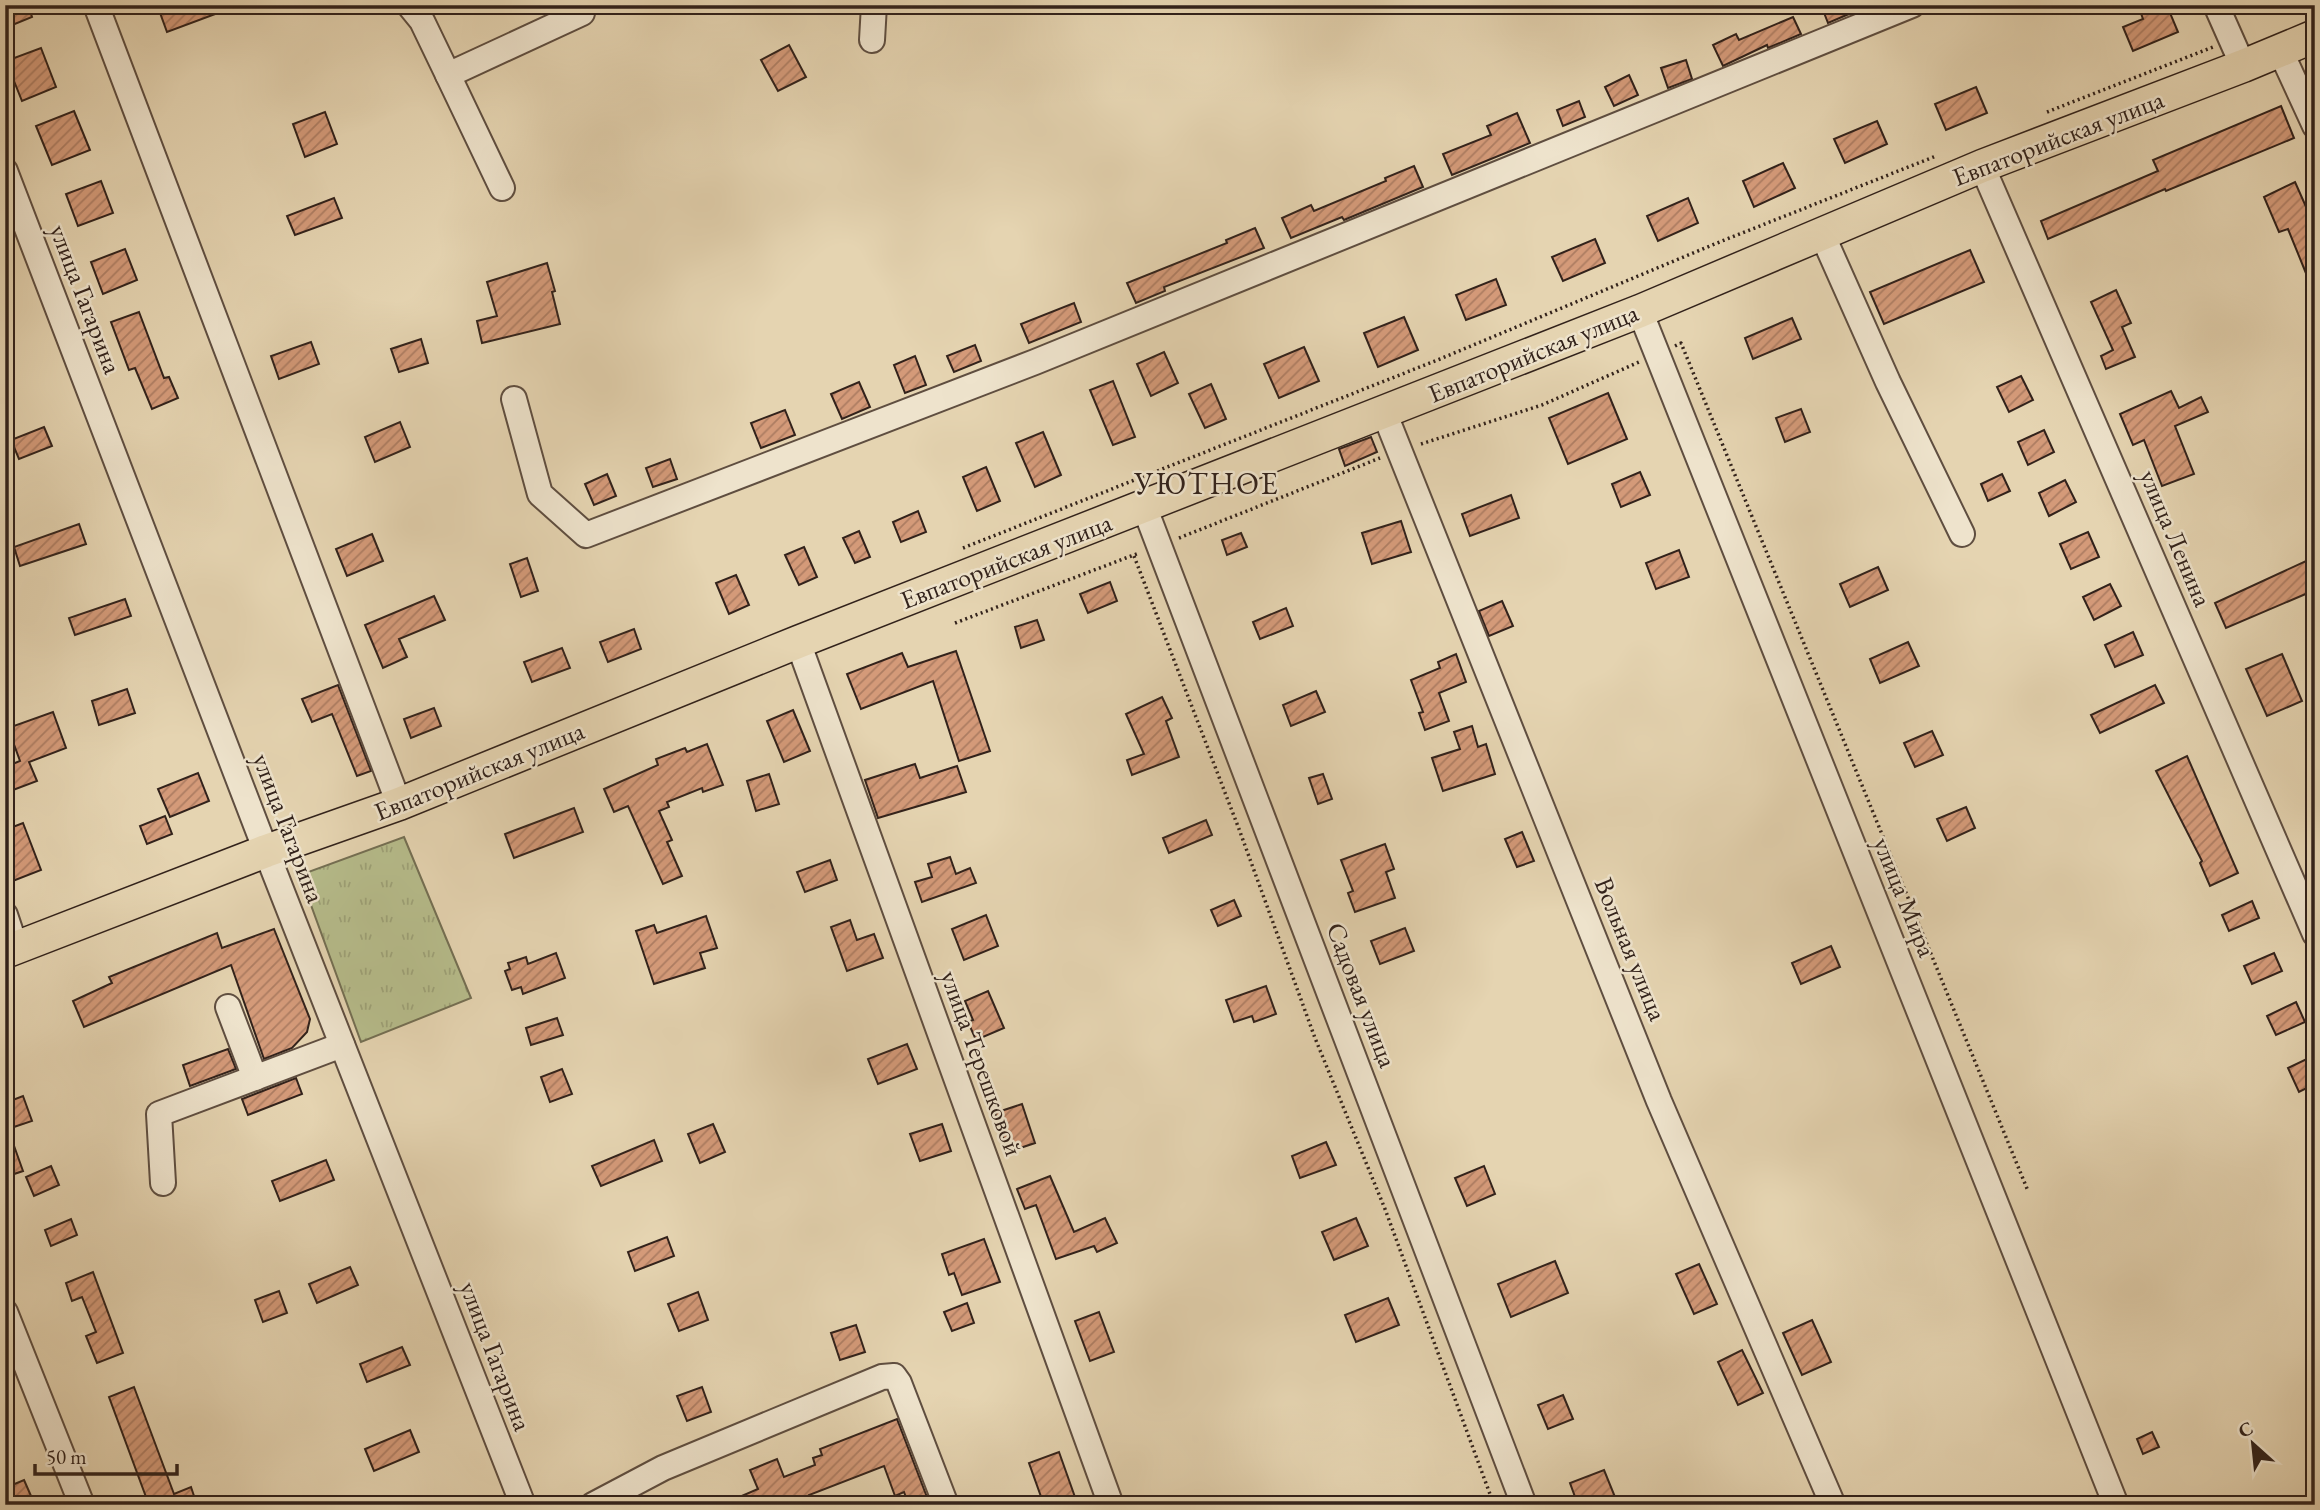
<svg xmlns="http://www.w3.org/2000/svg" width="2320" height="1510" font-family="'EB Garamond',serif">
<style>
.park{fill:url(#park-tufts);stroke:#746f53;stroke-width:2}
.building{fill:url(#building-hatch);stroke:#32221b;stroke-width:2}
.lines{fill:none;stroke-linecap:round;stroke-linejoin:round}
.minor-casing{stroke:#5f4e40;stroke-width:28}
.major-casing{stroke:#32221b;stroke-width:35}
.path{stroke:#32221b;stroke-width:3.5;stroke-dasharray:2 3.5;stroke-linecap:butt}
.minor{stroke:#eee3cc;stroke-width:24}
.major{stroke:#e5d4b1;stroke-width:32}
.labels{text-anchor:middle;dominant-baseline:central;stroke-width:5;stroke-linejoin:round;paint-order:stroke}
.street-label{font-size:26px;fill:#32221b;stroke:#eee3cc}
.quarter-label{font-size:30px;letter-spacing:2px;fill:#32221b;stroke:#eee3cc}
</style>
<defs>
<pattern id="park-tufts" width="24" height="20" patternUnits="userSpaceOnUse" patternTransform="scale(1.75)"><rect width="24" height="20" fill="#b6bc8b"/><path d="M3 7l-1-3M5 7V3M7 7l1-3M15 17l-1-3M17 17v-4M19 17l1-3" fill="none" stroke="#9da177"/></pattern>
<pattern id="building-hatch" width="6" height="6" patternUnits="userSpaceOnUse" patternTransform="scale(1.75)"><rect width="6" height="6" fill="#d49a79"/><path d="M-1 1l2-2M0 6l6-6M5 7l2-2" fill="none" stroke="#ad7d62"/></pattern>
</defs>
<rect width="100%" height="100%" fill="#e5d4b1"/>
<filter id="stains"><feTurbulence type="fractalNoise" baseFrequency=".00286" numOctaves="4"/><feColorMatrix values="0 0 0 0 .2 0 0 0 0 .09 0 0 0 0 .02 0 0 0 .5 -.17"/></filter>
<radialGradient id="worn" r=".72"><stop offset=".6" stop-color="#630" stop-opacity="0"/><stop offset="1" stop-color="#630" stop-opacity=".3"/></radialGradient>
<path class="park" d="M404,837L471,998L361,1042L300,875Z"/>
<g class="building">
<path d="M5,5H28L32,17L5,28Z"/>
<path d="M172,5H234V7L167,32L159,10Z"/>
<path d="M1821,5H1870L1828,23Z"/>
<path d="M2138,5H2157L2160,12L2168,8L2178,32L2133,51L2123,27L2143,19Z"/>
<path d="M1793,17L1801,34L1768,48L1767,45L1723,66L1713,45L1736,34L1739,40Z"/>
<path d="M789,45L806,77L778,91L761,60Z"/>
<path d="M41,48L56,87L22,101L6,61Z"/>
<path d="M1686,60L1692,79L1668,88L1661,68Z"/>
<path d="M1629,75L1638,95L1614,106L1605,87Z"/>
<path d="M1976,87L1987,113L1946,130L1935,104Z"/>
<path d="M1579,101L1585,117L1563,126L1557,110Z"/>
<path d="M2281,106L2294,138L2166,191L2165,189L2048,239L2041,221L2158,171L2153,160Z"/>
<path d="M74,111L90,150L52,165L36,126Z"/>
<path d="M325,112L337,144L305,157L293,124Z"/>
<path d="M1517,113L1530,143L1452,175L1443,154L1491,135L1487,126Z"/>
<path d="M1877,121L1887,144L1845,163L1834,139Z"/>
<path d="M1783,163L1795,188L1754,207L1743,181Z"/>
<path d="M1414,166L1423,187L1344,220L1342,217L1291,238L1282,218L1311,205L1314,211L1386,181L1385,178Z"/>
<path d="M101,181L113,213L78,226L66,194Z"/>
<path d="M2295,182L2315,227L2314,293L2288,229L2279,232L2264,197Z"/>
<path d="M334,198L342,218L295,235L287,216Z"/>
<path d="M1688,198L1698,223L1658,241L1647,216Z"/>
<path d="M1255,228L1264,248L1164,287L1165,291L1136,303L1127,283L1227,243L1226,240Z"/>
<path d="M1595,239L1605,263L1563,281L1552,257Z"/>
<path d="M125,249L137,280L103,294L91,262Z"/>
<path d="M1970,250L1984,282L1884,324L1870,292Z"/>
<path d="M547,263L555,291L552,292L560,324L482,343L477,321L497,316L487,282Z"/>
<path d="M1496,279L1506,305L1466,320L1456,295Z"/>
<path d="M2116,290L2131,323L2122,327L2135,357L2106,369L2101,356L2113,350L2091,302Z"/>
<path d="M1074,303L1081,322L1029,343L1021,324Z"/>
<path d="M139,312L164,378L169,377L178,398L152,409L135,368L129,370L111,322Z"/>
<path d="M1404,317L1418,350L1378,367L1364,333Z"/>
<path d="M1792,318L1801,339L1753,359L1745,338Z"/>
<path d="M421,339L428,363L399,372L391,349Z"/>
<path d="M311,342L319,364L279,379L271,356Z"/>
<path d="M975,345L981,361L954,372L947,356Z"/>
<path d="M1304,347L1319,381L1279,398L1264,364Z"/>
<path d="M1164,352L1178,383L1151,396L1137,364Z"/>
<path d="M915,356L926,385L905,393L894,365Z"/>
<path d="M2021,376L2033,400L2009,412L1997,387Z"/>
<path d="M1113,381L1135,437L1113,445L1090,390Z"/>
<path d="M859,382L870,407L842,419L831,394Z"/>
<path d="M1211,384L1226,419L1205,428L1189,394Z"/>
<path d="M2171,391L2179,408L2201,397L2208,412L2175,426L2194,474L2162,486L2144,440L2133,445L2120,414Z"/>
<path d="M1608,393L1627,439L1568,464L1549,418Z"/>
<path d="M1801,409L1810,432L1785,442L1776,418Z"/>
<path d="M785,410L795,435L761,448L751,423Z"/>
<path d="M400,422L410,447L375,462L365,437Z"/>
<path d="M44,427L52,446L19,459L11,440Z"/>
<path d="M2044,430L2054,452L2028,465L2018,442Z"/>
<path d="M1043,432L1061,475L1035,487L1016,443Z"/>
<path d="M1371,437L1377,452L1345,466L1339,449Z"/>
<path d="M670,459L677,479L653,487L646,468Z"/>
<path d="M986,467L1000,501L977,511L963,477Z"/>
<path d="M1640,472L1650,495L1621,507L1612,484Z"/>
<path d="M607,474L616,496L594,505L585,484Z"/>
<path d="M2002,474L2010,491L1988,501L1981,484Z"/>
<path d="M2065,480L2076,502L2049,516L2039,493Z"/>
<path d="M1511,495L1519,518L1470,536L1462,514Z"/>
<path d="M918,511L926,532L901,542L893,522Z"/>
<path d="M1401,521L1411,552L1372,564L1362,533Z"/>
<path d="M79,524L86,544L20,566L14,547Z"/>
<path d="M859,531L870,557L855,563L843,538Z"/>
<path d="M2088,532L2099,557L2071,569L2060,544Z"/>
<path d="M1241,533L1247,547L1227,555L1222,540Z"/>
<path d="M372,534L383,561L347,576L336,549Z"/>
<path d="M804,547L817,577L799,585L785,555Z"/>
<path d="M1679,550L1689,577L1656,589L1646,563Z"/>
<path d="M527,558L538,591L521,597L510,564Z"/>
<path d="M2306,561L2315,581V590L2226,628L2215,603Z"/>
<path d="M1878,567L1888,590L1850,607L1840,584Z"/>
<path d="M736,575L749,605L729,614L716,583Z"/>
<path d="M1110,582L1117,601L1088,613L1080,594Z"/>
<path d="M2110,584L2121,606L2094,620L2083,597Z"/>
<path d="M434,596L445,620L399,639L407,657L383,668L365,625Z"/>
<path d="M125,599L131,616L75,635L69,618Z"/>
<path d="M1502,601L1513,626L1489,636L1479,611Z"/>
<path d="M1286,608L1293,626L1260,639L1253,622Z"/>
<path d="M1037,620L1044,640L1021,648L1015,627Z"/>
<path d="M634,629L641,649L608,662L600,642Z"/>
<path d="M2133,632L2143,655L2115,667L2105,645Z"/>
<path d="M1908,642L1919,666L1880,683L1870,659Z"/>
<path d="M562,648L570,668L532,682L524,662Z"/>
<path d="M956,651L990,751L959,761L933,681L861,709L847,674L902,653L908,667Z"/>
<path d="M1456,654L1466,682L1439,693L1449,721L1425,730L1419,713L1423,712L1411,680L1440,668L1438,662Z"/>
<path d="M2282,654L2302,701L2267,716L2246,669Z"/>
<path d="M338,685L371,771L357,776L332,714L312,722L302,699Z"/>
<path d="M2155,685L2164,703L2100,733L2091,715Z"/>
<path d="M127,689L135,713L99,725L92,701Z"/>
<path d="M1316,691L1325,712L1291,726L1283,705Z"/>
<path d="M1162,697L1172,718L1166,721L1179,757L1132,775L1127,760L1144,754L1126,714Z"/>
<path d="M434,708L441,726L411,738L404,719Z"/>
<path d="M793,710L810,751L784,762L767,721Z"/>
<path d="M53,712L66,748L29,762L37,781L5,793V767L20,761L8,728Z"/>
<path d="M1472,726L1478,747L1486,744L1495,774L1443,791L1432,758L1460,749L1454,732Z"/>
<path d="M1932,731L1943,755L1915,767L1904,743Z"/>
<path d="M707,744L723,785L703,792L702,788L667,802L669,807L659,811L672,840L667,842L682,876L663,884L628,806L614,812L604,789L658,765L656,759L685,748L687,752Z"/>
<path d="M2187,756L2238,873L2210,886L2200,863L2202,861L2156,771Z"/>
<path d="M915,764L920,778L957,766L966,792L878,818L865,780Z"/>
<path d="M198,773L209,801L170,817L158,789Z"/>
<path d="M769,774L779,804L756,811L747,781Z"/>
<path d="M1323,774L1332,799L1318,804L1309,778Z"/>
<path d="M1966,807L1975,828L1947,841L1937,819Z"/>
<path d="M574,808L583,832L514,858L505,834Z"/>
<path d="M165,816L172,834L147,844L140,826Z"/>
<path d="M1206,820L1212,835L1169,853L1163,838Z"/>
<path d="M23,823L41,870L5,884V830Z"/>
<path d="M1522,832L1534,861L1517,867L1505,839Z"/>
<path d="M1385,844L1394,869L1386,872L1395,898L1355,912L1348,893L1353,891L1341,860Z"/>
<path d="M950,857L956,874L970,868L976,883L922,902L915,882L932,877L928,864Z"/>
<path d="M830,860L837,880L805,892L797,872Z"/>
<path d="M1234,900L1241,916L1218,926L1211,910Z"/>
<path d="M2252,901L2259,918L2229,931L2222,915Z"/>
<path d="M986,915L998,946L964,960L952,929Z"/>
<path d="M706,916L717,948L700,953L705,968L654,984L636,931L654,925L657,933Z"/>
<path d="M850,920L857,940L874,934L883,958L847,971L831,927Z"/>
<path d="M1405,928L1414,951L1380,964L1371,941Z"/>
<path d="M274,929L310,1019L307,1032L292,1048L264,1059L231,965L84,1027L73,1001L112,983L109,977L217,933L222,948Z"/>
<path d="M1831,946L1840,967L1801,984L1792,963Z"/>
<path d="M556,953L565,978L523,994L521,987L512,990L505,971L510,969L508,963L526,957L528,964Z"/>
<path d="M2274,953L2282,971L2252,984L2244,966Z"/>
<path d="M1266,986L1276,1014L1254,1022L1252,1016L1234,1022L1226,1000Z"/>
<path d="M988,991L1004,1028L976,1040L968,1022L973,1020L965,1001Z"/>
<path d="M2296,1002L2305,1022L2276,1035L2267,1016Z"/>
<path d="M557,1018L563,1035L531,1045L526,1028Z"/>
<path d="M907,1044L917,1069L878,1084L868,1059Z"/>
<path d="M228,1049L236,1069L190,1086L183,1065Z"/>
<path d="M2315,1055V1084L2299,1092L2288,1068Z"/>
<path d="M562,1069L572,1094L550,1102L541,1077Z"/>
<path d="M296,1078L302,1094L248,1115L242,1099Z"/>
<path d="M23,1096L32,1121L8,1129L23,1171L5,1177V1103Z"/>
<path d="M1022,1104L1035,1143L1008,1152L995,1113Z"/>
<path d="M713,1124L725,1152L700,1163L688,1134Z"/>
<path d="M942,1124L951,1151L920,1161L910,1134Z"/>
<path d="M654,1140L662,1161L601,1186L592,1166Z"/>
<path d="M1326,1142L1336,1165L1300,1178L1292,1156Z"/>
<path d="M326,1160L334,1180L280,1201L272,1181Z"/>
<path d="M51,1166L59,1185L34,1196L26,1177Z"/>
<path d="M1484,1166L1495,1194L1467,1206L1455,1178Z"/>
<path d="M1050,1176L1074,1232L1105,1218L1117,1243L1097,1252L1094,1246L1056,1259L1036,1205L1025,1209L1017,1189Z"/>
<path d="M1356,1218L1368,1246L1334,1260L1322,1232Z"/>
<path d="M71,1219L77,1235L51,1246L45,1230Z"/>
<path d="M667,1237L674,1256L635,1271L628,1252Z"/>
<path d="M984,1239L1000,1282L962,1295L954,1273L949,1275L942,1254Z"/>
<path d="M1555,1261L1568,1293L1511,1317L1498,1284Z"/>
<path d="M1699,1264L1717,1304L1694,1314L1676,1274Z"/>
<path d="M350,1267L358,1285L317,1303L309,1284Z"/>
<path d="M93,1272L123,1353L97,1363L86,1336L96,1332L82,1297L72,1301L66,1283Z"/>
<path d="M279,1291L287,1313L263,1322L255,1300Z"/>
<path d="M698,1292L708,1320L679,1331L668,1304Z"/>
<path d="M1388,1298L1399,1325L1356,1342L1345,1315Z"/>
<path d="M967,1303L974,1323L952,1331L944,1312Z"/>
<path d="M1099,1312L1114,1352L1090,1361L1075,1321Z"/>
<path d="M1812,1320L1831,1362L1802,1375L1783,1333Z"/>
<path d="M856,1325L865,1352L840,1360L831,1333Z"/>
<path d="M402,1347L410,1365L367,1382L360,1364Z"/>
<path d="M1742,1350L1763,1393L1738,1405L1718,1362Z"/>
<path d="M134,1387L174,1494L191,1487L197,1505H149L109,1397Z"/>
<path d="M702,1387L711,1412L687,1421L677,1396Z"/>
<path d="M1563,1395L1573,1419L1548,1429L1538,1405Z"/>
<path d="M897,1419L930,1505H909L904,1492L895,1496L884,1466L809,1495L813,1505H721L758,1489L750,1470L777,1459L784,1477L815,1465L813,1458L822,1455L820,1449Z"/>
<path d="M410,1430L419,1452L374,1471L365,1449Z"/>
<path d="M2152,1432L2159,1447L2143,1454L2137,1439Z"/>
<path d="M1059,1452L1076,1500L1063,1505H1044L1029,1463Z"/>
<path d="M1604,1470L1615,1497L1596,1505H1578L1570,1483Z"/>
<path d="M24,1480L35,1505H5V1488Z"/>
</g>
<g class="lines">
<defs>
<g id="minor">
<path d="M96,5L399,804"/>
<path d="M409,5L422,21L448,75L582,13"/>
<path d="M2216,5L2243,66"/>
<path d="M872,40L874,5"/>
<path d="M2280,50L2315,126"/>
<path d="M448,75L502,188"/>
<path d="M1982,166L2315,934"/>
<path d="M5,171L266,851L523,1505"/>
<path d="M1822,234L1888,382L1962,534"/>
<path d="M1640,311L2116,1505"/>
<path d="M514,399L540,494L586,535L1035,362L1912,5"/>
<path d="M1384,412L1659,1101L1833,1505"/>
<path d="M1144,506L1524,1505"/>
<path d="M798,642L1111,1505"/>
<path d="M5,915L16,948"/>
<path d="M228,1007L255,1078"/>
<path d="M163,1183L159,1114L342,1045"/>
<path d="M5,1312L82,1505"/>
<path d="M593,1505L663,1468L882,1377L894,1376L899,1383L946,1505"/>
</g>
<path id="major" d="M5,952L266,851L399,804L798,642L1640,311L1982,166L2243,66L2315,36"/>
</defs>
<use href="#minor" class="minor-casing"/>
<use href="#major" class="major-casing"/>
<g class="path">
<path d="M2047,112L2213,47"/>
<path d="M1675,346L1681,343L2028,1191"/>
<path d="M1421,444L1542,405L1639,362"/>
<path d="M1179,538L1380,458"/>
<path d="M963,548L1440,359L1717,243L1936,156"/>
<path d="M1134,556L1239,829L1315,1038L1385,1209L1494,1505"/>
<path d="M955,623L1139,553"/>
</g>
<use href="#minor" class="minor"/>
<use href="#major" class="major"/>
</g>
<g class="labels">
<g class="street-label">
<text transform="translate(2058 138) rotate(-21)">Евпаторийская улица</text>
<text transform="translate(86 299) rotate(69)">улица Гагарина</text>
<text transform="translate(1533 353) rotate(-22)">Евпаторийская улица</text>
<text transform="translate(2176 538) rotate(67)">улица Ленина</text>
<text transform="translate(1006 561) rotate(-21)">Евпаторийская улица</text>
<text transform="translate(479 771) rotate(-22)">Евпаторийская улица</text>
<text transform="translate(289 828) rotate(69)">улица Гагарина</text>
<text transform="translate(1905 897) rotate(68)">улица Мира</text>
<text transform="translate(1631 949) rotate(68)">Вольная улица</text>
<text transform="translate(1362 995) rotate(69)">Садовая улица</text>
<text transform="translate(982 1063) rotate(70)">улица Терешковой</text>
<text transform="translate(496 1356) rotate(69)">улица Гагарина</text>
</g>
<g class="quarter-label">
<text x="1207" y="483">УЮТНОЕ</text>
</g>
</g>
<rect width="2320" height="1510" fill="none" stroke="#e5d4b1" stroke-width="28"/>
<rect x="7" y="7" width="2306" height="1496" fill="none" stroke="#32221b" stroke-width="3.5"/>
<rect x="14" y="14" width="2292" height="1482" fill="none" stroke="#32221b" stroke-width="2"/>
<g transform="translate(2253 1444) rotate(333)" stroke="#eee3cc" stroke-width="5" paint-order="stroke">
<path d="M0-5L12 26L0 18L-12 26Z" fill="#32221b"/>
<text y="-10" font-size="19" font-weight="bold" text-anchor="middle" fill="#32221b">С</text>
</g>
<path d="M35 1464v10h142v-10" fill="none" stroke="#32221b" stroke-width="3.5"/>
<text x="46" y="1464" font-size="21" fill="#32221b" stroke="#eee3cc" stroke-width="5" paint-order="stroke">50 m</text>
<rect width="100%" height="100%" filter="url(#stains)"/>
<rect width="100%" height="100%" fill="url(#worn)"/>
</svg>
